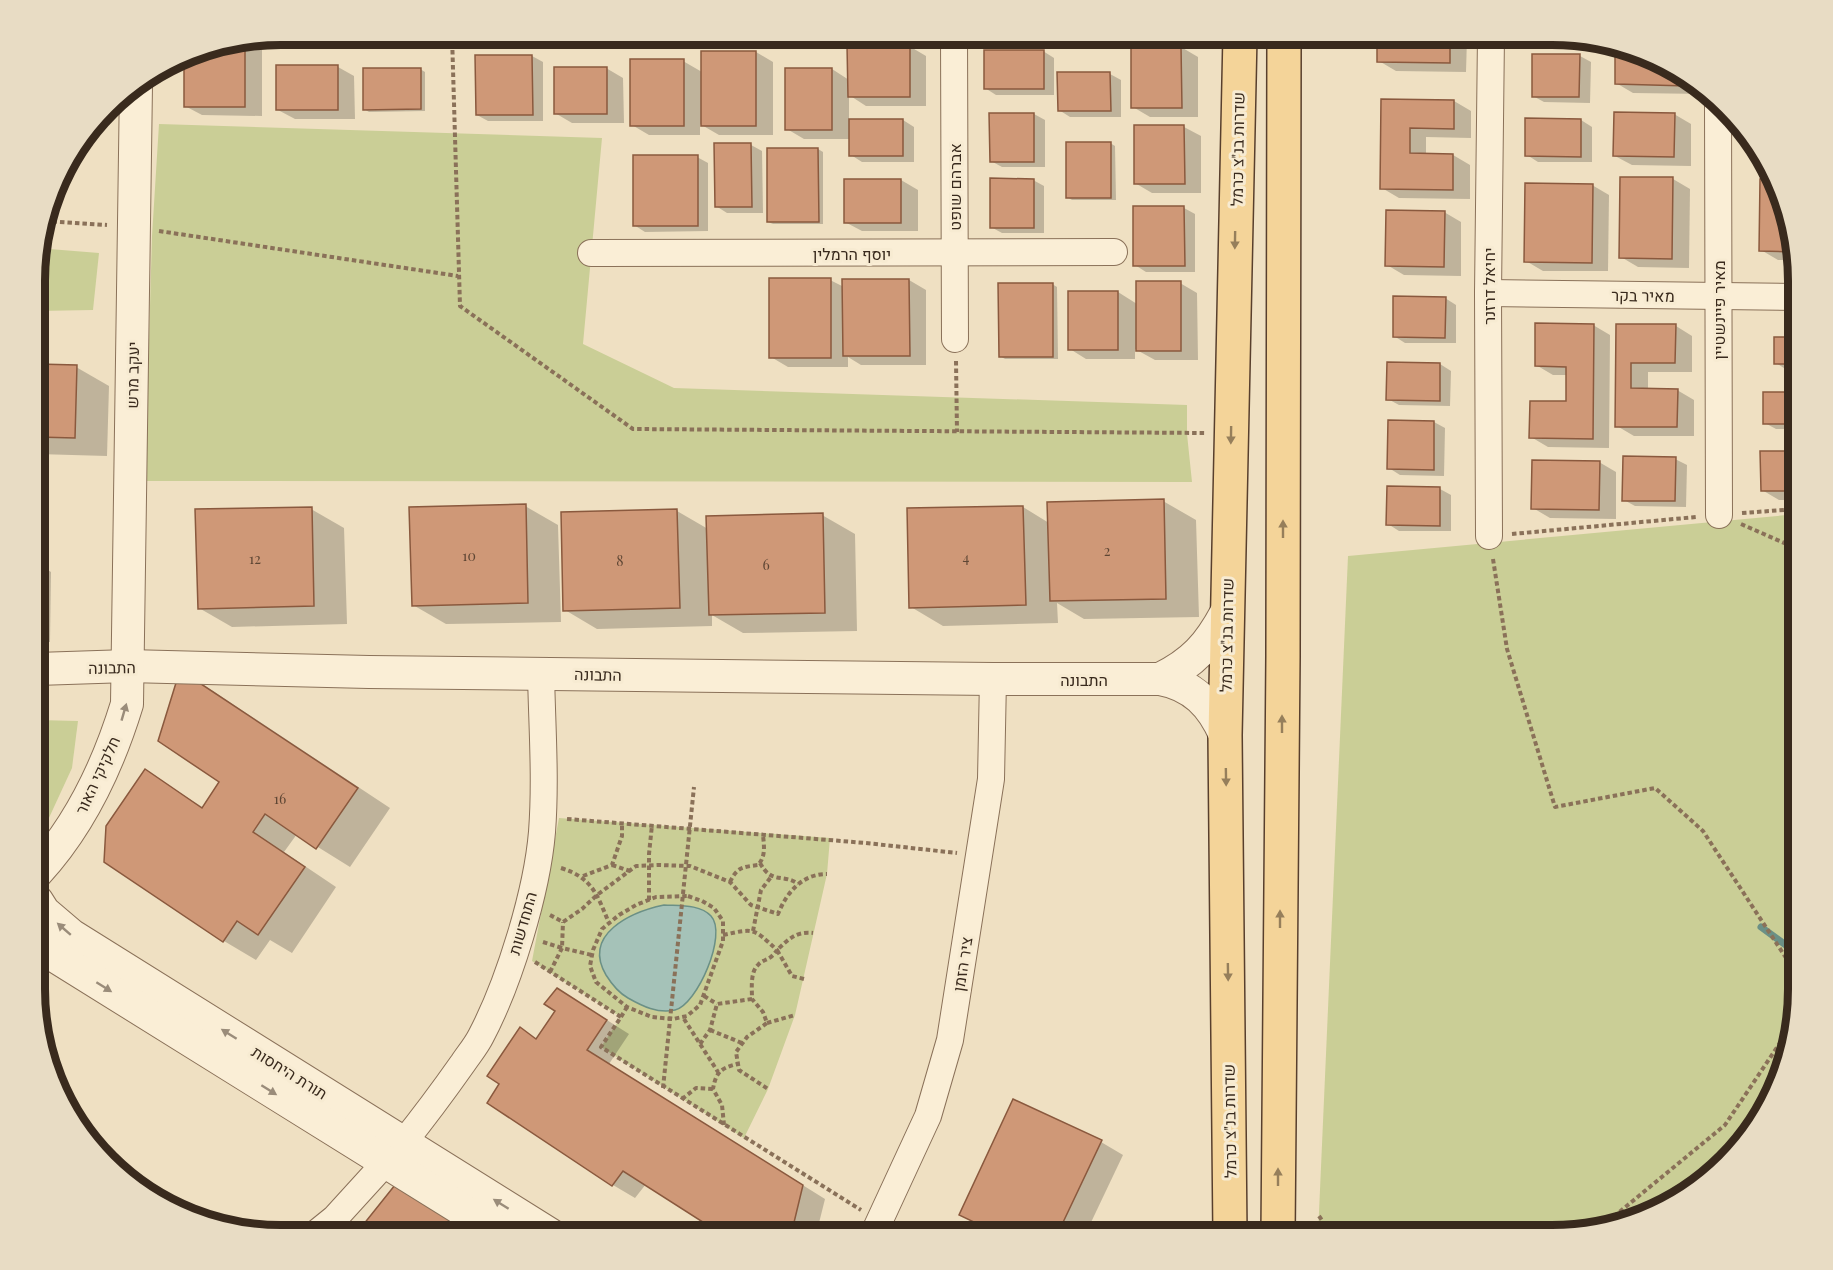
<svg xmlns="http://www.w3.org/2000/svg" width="1833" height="1270" font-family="'Playfair Display',Heebo,serif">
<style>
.green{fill:#cace96}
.water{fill:#a5c2b8;stroke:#6b9086;stroke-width:1.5}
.shadow{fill:#0003}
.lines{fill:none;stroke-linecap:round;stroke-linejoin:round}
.stream{stroke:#6b9086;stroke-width:7}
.building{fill:#cf9877;stroke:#8a593e;stroke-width:1.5}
.minor-casing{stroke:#8a7159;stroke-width:28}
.tertiary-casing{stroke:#8a7159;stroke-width:34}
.primary-casing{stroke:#583f2d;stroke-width:36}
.path{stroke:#8a7159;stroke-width:4;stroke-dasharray:4.5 3;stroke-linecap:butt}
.minor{stroke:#faeed6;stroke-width:26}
.tertiary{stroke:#faeed6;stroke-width:32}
.primary{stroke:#f4d499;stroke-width:33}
.oneway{fill:#967f5b}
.oneway2{fill:#9a8c7a}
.labels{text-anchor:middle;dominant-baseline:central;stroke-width:6;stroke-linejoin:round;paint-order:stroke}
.number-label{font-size:14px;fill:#5e4634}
.street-label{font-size:16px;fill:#392a1d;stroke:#f7ebd2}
.rim{fill:none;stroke:#392a1d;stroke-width:8}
</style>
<rect width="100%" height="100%" fill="#efe0c2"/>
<g class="green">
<path d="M159,124L602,138L583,344L674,388L1187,405V434L1192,482L145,481L152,236Z"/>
<path d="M37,248L99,253L93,310L37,311Z"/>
<path d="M1798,514V1005L1785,1069L1748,1139L1661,1210L1552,1235H1318L1348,556Z"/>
<path d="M37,720L78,721L72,768L48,820L37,835Z"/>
<path d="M559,818L830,838L827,874L795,1015L768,1089L744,1138L601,1047L621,1017L532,961Z"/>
</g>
<path class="water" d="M664,905C679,906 700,904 711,916C728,934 697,1005 675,1010C658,1014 642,1006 628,998C619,993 611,983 606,975C582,934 631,912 664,905Z"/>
<g class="shadow">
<path d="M1379,35H1462L1467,38L1466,72L1396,71L1379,61Z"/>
<path d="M1538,35H1568L1589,39H1544Z"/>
<path d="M247,41L262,50V116L202,115L185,106V54Z"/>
<path d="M1617,45L1632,48L1702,85L1704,88V94L1633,93L1616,83Z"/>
<path d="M909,46L926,56V106H866L849,95V120H903L914,127V162H862L851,155V139H804L787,129L832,69L849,80Z"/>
<path d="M1181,47L1198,57V117H1150L1133,107Z"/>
<path d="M1043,51L1054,58V95H996L985,88Z"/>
<path d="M756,52L773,62V135H719L700,124V135H649L632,125L683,61L702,72Z"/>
<path d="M532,56L543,62V121H488L477,115Z"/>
<path d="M1580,56L1591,62L1590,103L1544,102L1533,96Z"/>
<path d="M338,67L354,76L355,119H295L278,110Z"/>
<path d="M606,68L623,78L624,123H572L555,113Z"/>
<path d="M420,69L425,72V111L369,112L364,109Z"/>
<path d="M1110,74L1121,80V117H1070L1059,110Z"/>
<path d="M1383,100L1454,101L1471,111V138L1426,137V154L1453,155L1470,165V199L1399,198L1382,188Z"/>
<path d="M1034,114L1045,120V167H1002L991,161Z"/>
<path d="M1674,114L1691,124V166L1632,165L1615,156Z"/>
<path d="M1527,119L1581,120L1592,127V162H1538L1527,155Z"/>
<path d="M1184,127L1201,136V193H1152L1135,183Z"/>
<path d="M1110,143L1115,146L1116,200H1072L1067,197Z"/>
<path d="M751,145L762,151L763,213H727L716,206Z"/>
<path d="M818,149L823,152V224H773L768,222Z"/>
<path d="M697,157L708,163V231L645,232L634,225Z"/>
<path d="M1673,179L1690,189L1689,268L1638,267L1621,257Z"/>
<path d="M901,180L918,190V231H862L845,222Z"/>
<path d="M1033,180L1044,186V233H1002L991,227Z"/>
<path d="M1775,180L1797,260H1778L1761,250Z"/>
<path d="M1592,185L1609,195L1608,271H1543L1526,261Z"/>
<path d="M1184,208L1195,214V272H1146L1135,265Z"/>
<path d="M1444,212L1461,222V276L1404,275L1387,265Z"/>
<path d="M830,280L844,287L909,280L926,290V365H861L848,357V367H788L771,357Z"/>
<path d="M1180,283L1197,293L1198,360H1155L1135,349V359H1086L1070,349L1118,292L1137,304Z"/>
<path d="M1052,284L1057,287L1058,359H1005L1000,356Z"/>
<path d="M1445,298L1456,305V343H1405L1394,336Z"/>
<path d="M1593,325L1610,335L1609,448L1548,447L1531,437L1568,403V375H1553L1536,365Z"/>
<path d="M1618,325L1676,326L1692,336V372H1648V389L1677,390L1694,400V436H1634L1617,426Z"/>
<path d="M1798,339V370H1787L1776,363Z"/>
<path d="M1440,364L1451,371L1450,406L1399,405L1388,399Z"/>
<path d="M37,366L76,367L109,386L107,456L37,454Z"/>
<path d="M1798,393V429H1776L1765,423Z"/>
<path d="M1434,422L1445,428L1444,476L1400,475L1389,468Z"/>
<path d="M1798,453V500H1779L1762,490Z"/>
<path d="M1675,459L1687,465L1686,507L1635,506L1624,500Z"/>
<path d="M1599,462L1616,472V519L1550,518L1533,508Z"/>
<path d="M1440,489L1451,495V531H1399L1388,524Z"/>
<path d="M1163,501L1196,520L1199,617L1084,619L1057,603L1058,623L943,626L911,607L1023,507L1049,523Z"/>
<path d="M525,506L558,525L561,622L446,624L413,605Z"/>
<path d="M311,509L344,528L347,624L232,627L199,608Z"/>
<path d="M677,511L708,529L822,515L855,534L857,631L743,633L712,615V626L597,629L565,610Z"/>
<path d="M37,563L51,572L50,642H37Z"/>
<path d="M181,672L213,691L390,808L350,867L297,834L284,852L336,887L292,953L270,940L256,960L224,941L105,861L145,771L204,808L221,782Z"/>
<path d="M580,1003L629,1034L609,1064L825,1199L816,1235H726L646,1184L635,1198L613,1185L501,1084L520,1029L537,1039L557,1011Z"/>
<path d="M1101,1142L1123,1155L1085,1235H999L961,1215Z"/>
</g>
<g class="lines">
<path class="stream" d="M1761,927L1798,954"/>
</g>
<g class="building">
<path d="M1377,35H1450V63L1377,62Z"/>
<path d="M245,42V107H184V55Z"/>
<path d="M1615,44L1632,48L1687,78V86L1615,84Z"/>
<path d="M847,45H910V97H848Z"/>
<path d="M1131,46H1181L1182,108H1131Z"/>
<rect x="984" y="50" width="60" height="39"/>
<rect x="701" y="51" width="55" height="75"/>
<path d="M1532,54H1580L1579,97H1532Z"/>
<path d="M475,55H532L533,115H476Z"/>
<rect x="630" y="59" width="54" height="67"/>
<rect x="276" y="65" width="62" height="45"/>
<rect x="554" y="67" width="53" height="47"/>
<path d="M363,68H421V109L363,110Z"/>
<rect x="785" y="68" width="47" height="62"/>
<path d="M1057,72H1110L1111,111H1058Z"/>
<path d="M1381,99L1454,100V129L1410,128V153L1453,154V190L1380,189Z"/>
<path d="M1614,112L1675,113L1674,157L1613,156Z"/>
<path d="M989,113H1034V162H990Z"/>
<path d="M1525,118L1581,119V157L1525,156Z"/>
<rect x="849" y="119" width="54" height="37"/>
<path d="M1134,125H1184L1185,184H1134Z"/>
<rect x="1066" y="142" width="45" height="56"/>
<path d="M714,143H751L752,207H715Z"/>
<path d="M767,148H818L819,222H767Z"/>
<rect x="633" y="155" width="65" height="71"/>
<path d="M1620,177H1673L1672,259L1619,258Z"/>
<path d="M990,178L1034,179V228H990Z"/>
<rect x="844" y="179" width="57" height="44"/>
<path d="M1760,179H1775L1794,252L1759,251Z"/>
<path d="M1525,183L1593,184L1592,263L1524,262Z"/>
<path d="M1133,206H1184L1185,266H1133Z"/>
<path d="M1386,210L1445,211L1444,267L1385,266Z"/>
<rect x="769" y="278" width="62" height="80"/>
<path d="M842,279H909L910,356H843Z"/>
<rect x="1136" y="281" width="45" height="70"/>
<path d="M998,283H1053V357H999Z"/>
<rect x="1068" y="291" width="50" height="59"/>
<path d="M1393,296L1446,297L1445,338L1393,337Z"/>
<path d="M1535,323L1594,324L1593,439L1529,438L1530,401H1566V367L1535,366Z"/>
<path d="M1616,324H1676L1675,363H1631V388L1678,389L1677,427H1615Z"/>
<rect x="1774" y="337" width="24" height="27"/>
<path d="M1387,362L1440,363V401L1386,400Z"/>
<path d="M37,364L77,365L75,438L37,437Z"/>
<rect x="1763" y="392" width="35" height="32"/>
<path d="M1388,420L1434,421V470L1387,469Z"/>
<path d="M1760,451H1798V491H1761Z"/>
<path d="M1623,456L1676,457L1675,501H1622Z"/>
<path d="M1532,460L1600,461L1599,510L1531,509Z"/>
<path d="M1387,486L1440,487V526L1386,525Z"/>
<path d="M1164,499L1166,599L1050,601L1047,502Z"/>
<path d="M526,504L528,603L412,606L409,507Z"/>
<path d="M1023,506L1026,605L909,608L907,508Z"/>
<path d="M312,507L314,606L198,609L195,509Z"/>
<path d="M677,509L680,608L563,611L561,512Z"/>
<path d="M823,513L825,613L709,615L706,516Z"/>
<path d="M180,670L358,788L316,849L265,814L253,832L305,867L258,935L237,921L223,942L104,862L106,826L145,769L202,808L219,782L158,741Z"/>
<path d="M557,988L607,1020L587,1050L803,1185L791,1235H723L623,1171L612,1186L487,1103L499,1084L487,1076L520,1027L536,1039L555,1011L544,1004Z"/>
<path d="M1013,1099L1102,1140L1057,1235H1001L959,1215Z"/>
<path d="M399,1180L484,1235H355Z"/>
</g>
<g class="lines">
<defs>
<g id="minor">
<path d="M954,35L955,339"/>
<path d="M1718,105L1719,515"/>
<path d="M591,253L1114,252"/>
<path d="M1488,293L1798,297"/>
<path d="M1489,536L1488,293L1491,35"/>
<path d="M403,1143C424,1117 444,1090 463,1063C469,1054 476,1046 481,1036C509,983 537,892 542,832C546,779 542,726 541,673"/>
<path d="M314,1235L335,1218L386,1162"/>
<path d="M873,1235L928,1116L950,1040L991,779L993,679"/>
</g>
<g id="tertiary">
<path d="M37,669L128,666L369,672L993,679H1160C1193,685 1212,705 1225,735"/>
<path d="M1160,679C1193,663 1209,645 1226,613"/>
<path d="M37,872C81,824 108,766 127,704L136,85"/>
<path d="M37,901L44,912L71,935L551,1235"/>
<path d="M37,945L503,1235"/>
</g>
<g id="primary">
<path d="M1230,1235L1225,735L1240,35"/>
<path d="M1278,1235L1283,656L1284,35"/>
</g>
</defs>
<use href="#minor" class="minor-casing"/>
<use href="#tertiary" class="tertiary-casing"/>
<use href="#primary" class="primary-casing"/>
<g class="path">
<path d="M452,35L460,306L633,429L1206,433"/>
<path d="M45,221L107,225"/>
<path d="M159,231L458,276"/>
<path d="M956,361L957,432"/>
<path d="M1742,513L1798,509"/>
<path d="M1741,524L1798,549"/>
<path d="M1512,534L1696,517"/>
<path d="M1493,559L1507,649L1555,807L1655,788L1703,831L1790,964L1784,1037L1725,1125L1606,1223"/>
<path d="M567,819L866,843L957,853"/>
<path d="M760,863C772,885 783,873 798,884"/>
<path d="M612,865L630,871"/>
<path d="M561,868C593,878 597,895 609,923"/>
<path d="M583,876L612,865L622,836V823"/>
<path d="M730,882C737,867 743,867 758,865C766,856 764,846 763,835"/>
<path d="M688,896L702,901L714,908L723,921V941L700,1005L687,1016L673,1019L652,1017L627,1007L596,982L590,966L593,950L602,929L619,915L636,905L656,897Z"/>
<path d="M649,900V854L652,825"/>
<path d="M550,915L563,922L582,909L597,895L636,866L659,865L690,866L730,882L751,905L778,914C787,892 802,874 827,874"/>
<path d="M753,931L761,890L771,877"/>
<path d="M723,935C755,928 753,928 777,950C769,962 764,958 758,965C750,972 752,989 752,999L763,1012L767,1023L747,1037L736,1052L739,1070L768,1089"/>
<path d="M543,942L562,948L563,922"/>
<path d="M535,962L621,1017L601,1047L861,1210"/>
<path d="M550,972L562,948L592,955"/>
<path d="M804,979L792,976L777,950C789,939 796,931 813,933"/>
<path d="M704,996L717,1004"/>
<path d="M621,1017L627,1007"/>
<path d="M684,1019L718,1072"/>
<path d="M767,1023L795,1015"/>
<path d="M710,1030L742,1043"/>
<path d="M700,1044L710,1030L717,1004L752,999"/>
<path d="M663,1088L694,787"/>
<path d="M682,1099L696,1088L713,1089"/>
<path d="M724,1125L722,1105L713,1089C716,1072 721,1068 737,1064"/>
<path d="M1319,1216L1332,1235"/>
</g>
<use href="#minor" class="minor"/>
<use href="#tertiary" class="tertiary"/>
<use href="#primary" class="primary"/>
</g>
<defs><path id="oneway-solid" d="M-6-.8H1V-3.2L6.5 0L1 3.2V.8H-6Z" transform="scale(1.5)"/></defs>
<g class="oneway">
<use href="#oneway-solid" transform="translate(1235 240) rotate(91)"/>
<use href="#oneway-solid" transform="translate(1231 435) rotate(91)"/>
<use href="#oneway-solid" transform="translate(1283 529) rotate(-90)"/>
<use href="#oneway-solid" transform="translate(1282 724) rotate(-90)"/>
<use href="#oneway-solid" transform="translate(1226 777) rotate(89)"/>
<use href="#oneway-solid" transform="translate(1280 919) rotate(-90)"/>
<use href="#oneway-solid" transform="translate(1228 972) rotate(89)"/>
<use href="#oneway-solid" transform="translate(1278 1177) rotate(-90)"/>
</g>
<g class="oneway2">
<use href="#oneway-solid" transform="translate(124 712) rotate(-74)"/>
<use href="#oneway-solid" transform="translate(64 929) rotate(-139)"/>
<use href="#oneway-solid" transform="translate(104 987) rotate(32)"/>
<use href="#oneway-solid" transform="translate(229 1034) rotate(-148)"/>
<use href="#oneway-solid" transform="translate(269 1090) rotate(32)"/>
<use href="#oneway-solid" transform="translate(501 1204) rotate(-148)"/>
</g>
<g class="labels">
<g class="number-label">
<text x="1107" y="550">2</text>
<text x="469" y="555">10</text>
<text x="966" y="557">4</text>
<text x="255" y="558">12</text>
<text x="620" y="560">8</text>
<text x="766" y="564">6</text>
<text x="280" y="798">16</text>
</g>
<g class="street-label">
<text transform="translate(1237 149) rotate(-89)">שדרות בנ"צ כרמל</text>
<text transform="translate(954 187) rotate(-90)">אברהם שופט</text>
<text x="852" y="253">יוסף הרמלין</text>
<text transform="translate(1488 286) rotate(-90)">יחיאל דרזנר</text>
<text transform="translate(1643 295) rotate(1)">מאיר בקר</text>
<text transform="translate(1718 310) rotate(-90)">מאיר פיינשטיין</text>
<text transform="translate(132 375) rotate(-89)">יעקב מרש</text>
<text transform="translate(1226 635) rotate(-89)">שדרות בנ"צ כרמל</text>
<text transform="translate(112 667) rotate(-1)">התבונה</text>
<text transform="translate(598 674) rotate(1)">התבונה</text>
<text x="1084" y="679">התבונה</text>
<text transform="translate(97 775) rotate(-65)">חלקיקי האור</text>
<text transform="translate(522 923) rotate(-74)">התחדשות</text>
<text transform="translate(962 964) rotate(-81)">ציר הזמן</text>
<text transform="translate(290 1072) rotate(32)">תורת היחסות</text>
<text transform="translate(1229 1121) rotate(-91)">שדרות בנ"צ כרמל</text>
</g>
</g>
<path d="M0 0H1833V1270H0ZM281 45H1552A236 236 0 0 1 1788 281V989A236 236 0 0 1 1552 1225H281A236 236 0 0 1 45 989V281A236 236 0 0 1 281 45Z" fill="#e8dcc4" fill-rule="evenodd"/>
<path class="rim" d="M281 45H1552A236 236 0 0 1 1788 281V989A236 236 0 0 1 1552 1225H281A236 236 0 0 1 45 989V281A236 236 0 0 1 281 45Z"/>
</svg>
